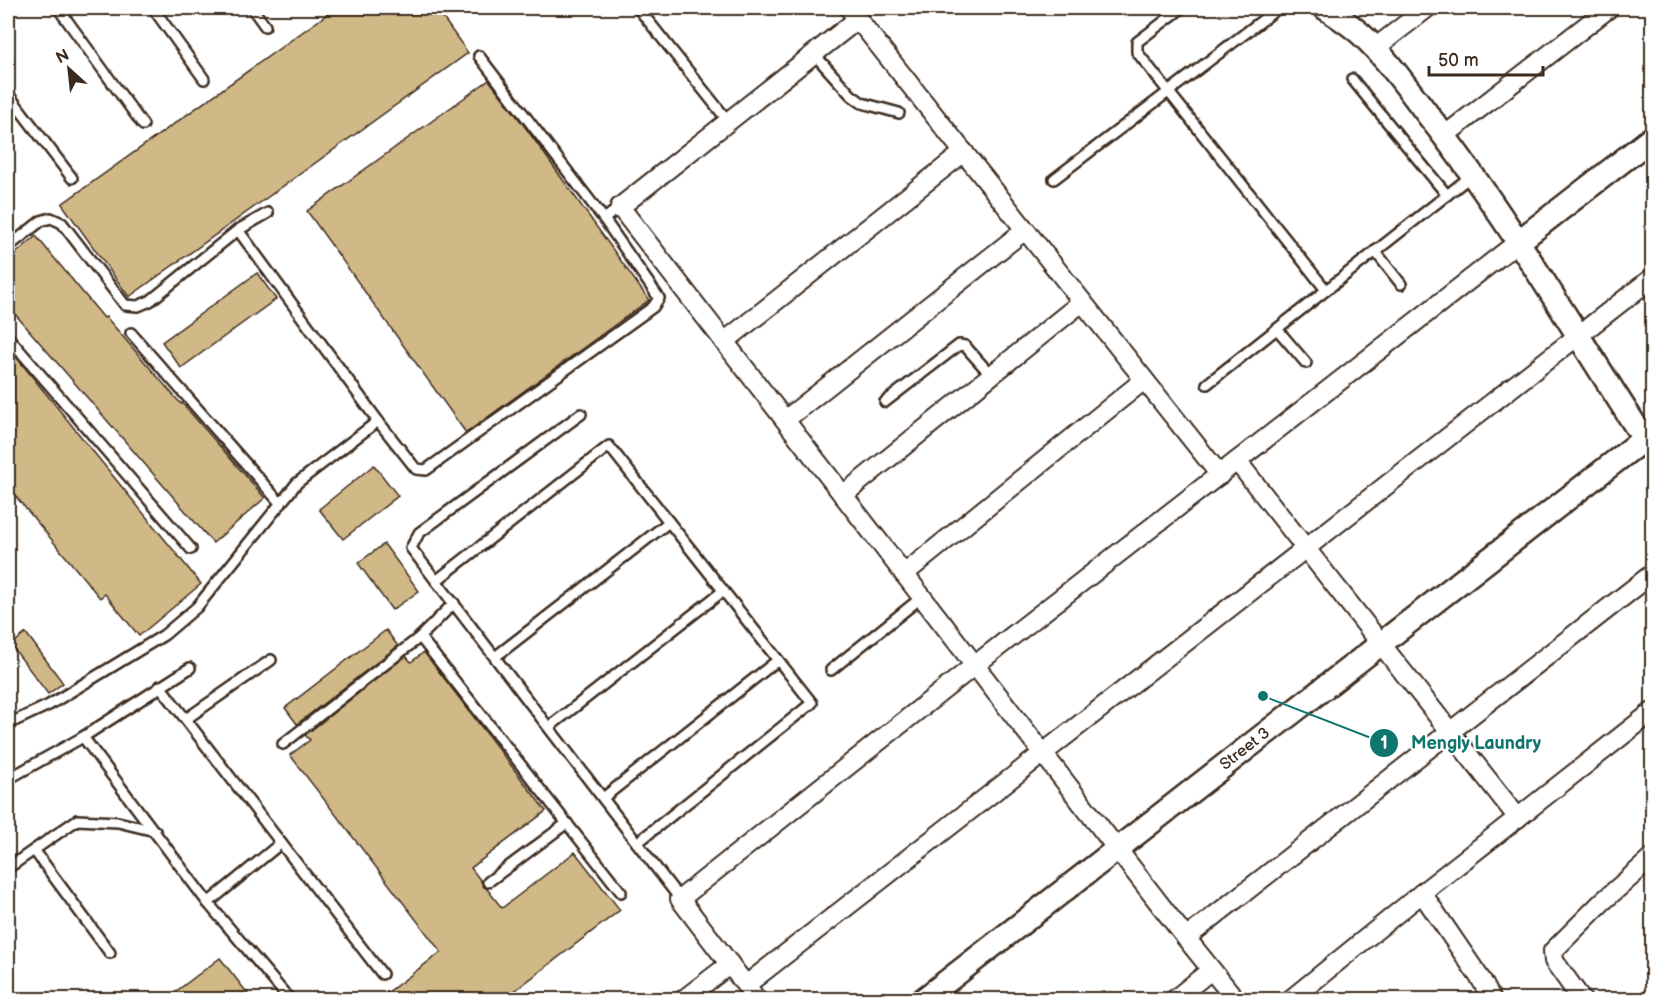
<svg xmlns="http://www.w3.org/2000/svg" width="1660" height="1007" font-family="'Balsamiq Sans',sans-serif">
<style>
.building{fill:#d1b887;stroke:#3b2a1e;stroke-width:1.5}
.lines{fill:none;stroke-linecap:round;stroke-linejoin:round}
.service-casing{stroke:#3b2a1e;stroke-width:14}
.minor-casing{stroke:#3b2a1e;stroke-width:22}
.tertiary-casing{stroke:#3b2a1e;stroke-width:27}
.service{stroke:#fff;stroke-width:9}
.minor{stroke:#fff;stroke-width:18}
.tertiary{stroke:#fff;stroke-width:22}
.labels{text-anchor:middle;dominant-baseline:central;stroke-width:4.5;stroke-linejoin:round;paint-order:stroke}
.street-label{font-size:16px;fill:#3b2a1e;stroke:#fff}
.leader{fill:none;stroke:#0f766e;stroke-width:2}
.callout-dot{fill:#0f766e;stroke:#fff;stroke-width:2}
.mark-label{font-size:18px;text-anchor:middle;font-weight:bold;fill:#fff}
.callout-label{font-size:18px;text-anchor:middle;font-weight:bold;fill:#0f766e;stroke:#fff;stroke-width:4.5;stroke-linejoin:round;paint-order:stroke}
</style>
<rect width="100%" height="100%" fill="#fff"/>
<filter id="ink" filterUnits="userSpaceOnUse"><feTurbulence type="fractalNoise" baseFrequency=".0167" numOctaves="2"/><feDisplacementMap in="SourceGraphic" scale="12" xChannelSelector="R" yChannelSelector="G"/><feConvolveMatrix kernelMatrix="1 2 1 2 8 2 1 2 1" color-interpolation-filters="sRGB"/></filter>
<g filter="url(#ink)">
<g class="building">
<path d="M336,8H436L468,53L129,297L62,204Z"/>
<path d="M489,80L523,124L649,300L466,433L307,211Z"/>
<path d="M36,236L104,318L106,317L181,404L182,403L265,498L213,543L8,306V260Z"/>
<path d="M257,273L276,299L181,368L162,342Z"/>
<path d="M8,347L201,584L139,636L105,594L100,598L8,487Z"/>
<path d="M374,465L398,496L343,539L319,509Z"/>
<path d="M384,544L419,591L392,610L358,563Z"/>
<path d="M386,630L398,646L297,724L285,708Z"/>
<path d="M26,633L63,683L48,694L11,645Z"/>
<path d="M424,652L546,811L471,868L481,881L483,886L487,889L502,908L575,852L620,910L504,999H379L441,952L290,755L310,740L305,735L406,656L411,662Z"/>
<path d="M220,958L252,999H166Z"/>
</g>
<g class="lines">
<defs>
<g id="service">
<path d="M58,8L143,125"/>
<path d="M153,8L204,79"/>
<path d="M252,8L265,26"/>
<path d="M638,8L728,121"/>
<path d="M1182,8L1137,42V52L1326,290"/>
<path d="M814,54L851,95L862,103L899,113"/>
<path d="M479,56L604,219"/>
<path d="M1352,79L1447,195"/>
<path d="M8,94L72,178"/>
<path d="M1054,179L1277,9"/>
<path d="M238,230L378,421L416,469L426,470L653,307L659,298L604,219L620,207"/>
<path d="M8,247L41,221L51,218L62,223L125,305L138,306L150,301L238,230L268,213"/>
<path d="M1375,251L1401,284"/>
<path d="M1277,329L1306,363"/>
<path d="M131,333L281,504"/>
<path d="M8,337L191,549"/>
<path d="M1207,384L1471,176"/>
<path d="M885,402L959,345L965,346L991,375"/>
<path d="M581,414L419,533L411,548L680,899"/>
<path d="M436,581L609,446L812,703L637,843"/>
<path d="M420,637L621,892"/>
<path d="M495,657L669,522"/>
<path d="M831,670L922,597"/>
<path d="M160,686L382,974"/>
<path d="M186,719L271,660"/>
<path d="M8,724L49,705L164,635L197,607L297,483L378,421"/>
<path d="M549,727L723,591"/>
<path d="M83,737L208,903L290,1000"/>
<path d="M283,744L420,637L454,603"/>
<path d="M8,779L83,737L190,668"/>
<path d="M603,798L778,660"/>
<path d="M34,850L110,953"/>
<path d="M8,868L77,820L118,822L155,831"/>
<path d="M488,882L567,823"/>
<path d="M208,903L281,843"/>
</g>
<g id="minor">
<path d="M849,8L1220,475"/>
<path d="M858,19L620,207L1186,938L1236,1000"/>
<path d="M1375,48L1427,8"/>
<path d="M1444,136L1609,8"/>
<path d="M724,342L964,152"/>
<path d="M785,420L1025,230"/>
<path d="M1237,461L1518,818"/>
<path d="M843,495L1082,302"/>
<path d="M904,574L1144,380"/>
<path d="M1422,893L1482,981L1492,1000"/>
<path d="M1186,938L1652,574"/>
<path d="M746,985L1652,278"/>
<path d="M683,1000L730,964"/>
<path d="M757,1000L680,899L975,665L1518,242"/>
<path d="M1174,1000L1211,970"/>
<path d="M1290,1000L1422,893L1652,712"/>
<path d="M1582,1000L1554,961L1553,951L1602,902L1652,858"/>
</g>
<g id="tertiary">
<path d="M1325,8C1339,17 1353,26 1365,38C1389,61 1408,89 1428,115C1511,221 1578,339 1652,451"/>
<path d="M1518,242L1652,138"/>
<path d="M923,1000L1644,439"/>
</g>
</defs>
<use href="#service" class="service-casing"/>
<use href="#minor" class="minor-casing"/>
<use href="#tertiary" class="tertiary-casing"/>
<use href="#service" class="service"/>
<use href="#minor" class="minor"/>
<use href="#tertiary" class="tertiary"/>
</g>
</g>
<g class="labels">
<g class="street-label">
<text transform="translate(1245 749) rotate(-38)">Street 3</text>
</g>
</g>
<path class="leader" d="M1263 696L1384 743"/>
<g class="callout-dot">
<circle cx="1263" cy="696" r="6"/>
<circle cx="1384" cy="743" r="15"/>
</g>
<g class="mark-label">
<text x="1384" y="749">1</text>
</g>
<g class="callout-label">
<text x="1476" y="749">Mengly Laundry</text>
</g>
<rect width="1660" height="1007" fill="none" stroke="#fff" stroke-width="30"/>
<rect x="15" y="15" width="1630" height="977" fill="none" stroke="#3b2a1e" stroke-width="2" filter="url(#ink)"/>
<g transform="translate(69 69) rotate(333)" stroke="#ffffff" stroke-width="4.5" paint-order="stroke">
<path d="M0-4.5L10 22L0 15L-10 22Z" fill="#3b2a1e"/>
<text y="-9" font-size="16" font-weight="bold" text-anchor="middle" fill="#3b2a1e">N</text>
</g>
<path d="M1429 66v9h114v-9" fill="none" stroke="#3b2a1e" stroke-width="3"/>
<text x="1438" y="66" font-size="18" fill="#3b2a1e" stroke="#ffffff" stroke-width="4.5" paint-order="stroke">50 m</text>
</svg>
